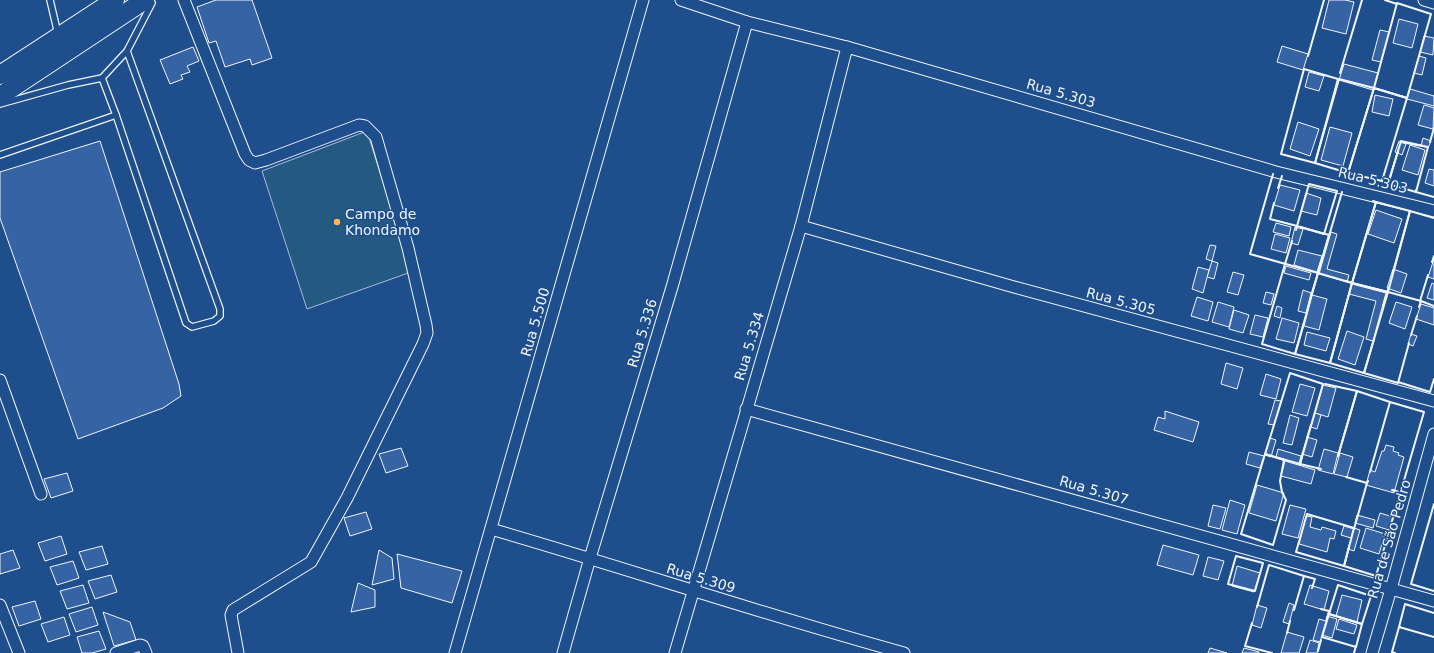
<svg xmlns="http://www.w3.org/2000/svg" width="1434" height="653" font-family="'DejaVu Sans',sans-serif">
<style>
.green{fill:#245a82;stroke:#a8bbd7}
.building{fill:#3563a3;stroke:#f2f6ff}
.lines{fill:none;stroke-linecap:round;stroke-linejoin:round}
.service-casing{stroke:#f2f6ff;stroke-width:8}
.minor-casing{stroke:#f2f6ff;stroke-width:13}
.trunk-casing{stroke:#f2f6ff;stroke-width:20}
.service{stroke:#1f4e8c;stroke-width:5.5}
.minor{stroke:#1f4e8c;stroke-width:11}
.trunk{stroke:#1f4e8c;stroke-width:18}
.wall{stroke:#f2f6ff;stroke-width:2}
.poi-dot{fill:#ffb74d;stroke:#1f4e8c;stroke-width:1.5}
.labels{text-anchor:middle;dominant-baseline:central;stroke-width:3;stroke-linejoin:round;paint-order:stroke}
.street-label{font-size:14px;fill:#f2f6ff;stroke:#1f4e8c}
.poi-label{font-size:14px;fill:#f2f6ff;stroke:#1f4e8c;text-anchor:start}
</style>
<rect width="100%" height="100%" fill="#1f4e8c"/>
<path class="green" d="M367,131L411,272L307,309L262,171Z"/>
<g class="building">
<path d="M216,0H252L272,58L252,65L250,59L225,67L216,41L209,43L197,7Z"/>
<path d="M1329,0H1345L1354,2L1346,34L1322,28Z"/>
<path d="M1399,19L1418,24L1412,48L1393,43Z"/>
<path d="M1380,30L1389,32L1381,62L1372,60Z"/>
<path d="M1424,36L1434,38L1433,55L1420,52Z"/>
<path d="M1282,46L1308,54L1303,70L1277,62Z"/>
<path d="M193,47L199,61L187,66L190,72L181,75L183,79L170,84L160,60Z"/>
<path d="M1419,56L1426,58L1422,75L1414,73Z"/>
<path d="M1344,64L1378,73L1373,90L1339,80Z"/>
<path d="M1309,72L1324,76L1319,91L1305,87Z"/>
<path d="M1410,89L1434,96V106L1407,99Z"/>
<path d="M1375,95L1393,99L1389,116L1372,112Z"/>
<path d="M1424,105L1434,108L1433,129L1418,125Z"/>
<path d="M1298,122L1319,129L1310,156L1290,149Z"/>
<path d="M1330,127L1352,133L1343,166L1321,160Z"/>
<path d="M1423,138L1431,141L1428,148L1421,146Z"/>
<path d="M100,141L179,384L181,396L163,408L78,439L0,218V172Z"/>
<path d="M1399,141L1406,144L1402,155L1395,152Z"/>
<path d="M1410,145L1425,150L1418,175L1402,170Z"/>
<path d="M1429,169L1434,170V186L1425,183Z"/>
<path d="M1280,185L1300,190L1294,211L1274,205Z"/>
<path d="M1306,193L1321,198L1317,215L1301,211Z"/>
<path d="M1376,210L1402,219L1394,243L1368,234Z"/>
<path d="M1276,223L1291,227L1289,236L1273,232Z"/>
<path d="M1295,227L1303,229L1298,245L1291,243Z"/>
<path d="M1331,232L1337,234L1327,269L1349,275L1347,282L1319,274Z"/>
<path d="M1275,234L1290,238L1286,253L1271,249Z"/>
<path d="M1210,245L1216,246L1212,261L1206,259Z"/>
<path d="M1298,250L1322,256L1317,272L1294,265Z"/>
<path d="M1434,259V279L1428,277Z"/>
<path d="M1212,261L1218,263L1214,279L1207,277Z"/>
<path d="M1286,266L1311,273L1309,280L1284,273Z"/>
<path d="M1198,267L1209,270L1203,293L1192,289Z"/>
<path d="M1393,269L1407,274L1401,293L1387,288Z"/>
<path d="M1233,272L1244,275L1238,295L1227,292Z"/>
<path d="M1432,283L1434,284V300L1427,298Z"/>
<path d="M1352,284L1386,293L1373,341L1366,339L1376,301L1349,294Z"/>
<path d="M1303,290L1311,293L1306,313L1298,311Z"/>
<path d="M1266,292L1274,294L1271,305L1263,303Z"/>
<path d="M1312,295L1327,299L1319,330L1304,326Z"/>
<path d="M1197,297L1213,302L1208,321L1191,316Z"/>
<path d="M1218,302L1234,307L1229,327L1212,322Z"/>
<path d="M1396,302L1412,307L1405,329L1389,323Z"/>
<path d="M1421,304L1434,308V325L1416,319Z"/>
<path d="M1277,306L1282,308L1280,318L1274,316Z"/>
<path d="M1234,310L1249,315L1243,333L1229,329Z"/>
<path d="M1255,315L1268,318L1263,337L1250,334Z"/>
<path d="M1282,318L1299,323L1294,343L1276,339Z"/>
<path d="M1347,331L1364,337L1355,365L1338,359Z"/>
<path d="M1307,332L1330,338L1326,351L1304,345Z"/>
<path d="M1411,334L1417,336L1413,346L1408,344Z"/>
<path d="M1226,363L1243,368L1237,389L1221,384Z"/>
<path d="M1266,374L1281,379L1276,399L1260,395Z"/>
<path d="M1300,384L1315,388L1307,416L1292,412Z"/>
<path d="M1323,385L1336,388L1328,417L1315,413Z"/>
<path d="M1275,400L1281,401L1274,425L1268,424Z"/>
<path d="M1165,411L1199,422L1193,442L1154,430L1158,417L1165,419Z"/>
<path d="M1315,413L1321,415L1317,429L1311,427Z"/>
<path d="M1290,415L1299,418L1292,445L1283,443Z"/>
<path d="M1307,437L1317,440L1312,457L1302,454Z"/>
<path d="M1270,438L1276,440L1271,457L1265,455Z"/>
<path d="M1386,445L1394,447L1393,451L1399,453L1398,455L1404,457L1394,493L1366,485L1370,470L1375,472L1382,451H1384Z"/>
<path d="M401,448L408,466L386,473L379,454Z"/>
<path d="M1278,449L1301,456L1299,464L1276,457Z"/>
<path d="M1324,449L1338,453L1333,474L1318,470Z"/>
<path d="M1249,452L1264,456L1260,468L1246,464Z"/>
<path d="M1340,453L1353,457L1347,477L1334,474Z"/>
<path d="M1285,461L1315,470L1311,484L1281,476Z"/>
<path d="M67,473L73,491L51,498L44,479Z"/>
<path d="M1257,485L1284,493L1276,521L1249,513Z"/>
<path d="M1230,500L1245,505L1237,534L1222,530Z"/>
<path d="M1213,505L1226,508L1220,529L1208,526Z"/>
<path d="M1290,505L1306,509L1298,538L1282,534Z"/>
<path d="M366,512L372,529L350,536L344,518Z"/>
<path d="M1380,513L1393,517L1389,530L1376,526Z"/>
<path d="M1357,515L1375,520L1373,528L1355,523Z"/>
<path d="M1306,516L1312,517L1310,527L1321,530L1322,527L1336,531L1334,539L1330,538L1327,552L1299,544Z"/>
<path d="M1344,526L1354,529L1351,538L1341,535Z"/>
<path d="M1354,528L1360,530L1354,551L1348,549Z"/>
<path d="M1366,528L1385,534L1379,554L1360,548Z"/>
<path d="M61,536L67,554L45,561L38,543Z"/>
<path d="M1163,545L1199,555L1193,575L1157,565Z"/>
<path d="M102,546L108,564L86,570L79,552Z"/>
<path d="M13,550L20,568L0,574V554Z"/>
<path d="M379,550L392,558L394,579L372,585Z"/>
<path d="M397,554L462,571L452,603L401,588Z"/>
<path d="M1208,557L1224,561L1218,580L1203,576Z"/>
<path d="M73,561L79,578L57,585L50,567Z"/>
<path d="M1237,566L1260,573L1254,592L1232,586Z"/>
<path d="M111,575L117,592L95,599L88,581Z"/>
<path d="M358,583L375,590V607L351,612Z"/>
<path d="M83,585L89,603L67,609L60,591Z"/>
<path d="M1310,585L1329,591L1324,610L1304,604Z"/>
<path d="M1342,595L1362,600L1357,622L1336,616Z"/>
<path d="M35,601L41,619L19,626L12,607Z"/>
<path d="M1289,603L1294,605L1289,624L1283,622Z"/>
<path d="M1257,605L1267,608L1261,628L1252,625Z"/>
<path d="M92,607L98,625L76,632L69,614Z"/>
<path d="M103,612L130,622L136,640L114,646Z"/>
<path d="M1327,616L1337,619L1332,638L1322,635Z"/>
<path d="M64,617L70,635L48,642L41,624Z"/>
<path d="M1319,619L1326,621L1320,642L1313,640Z"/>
<path d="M1339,619L1357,625L1354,634L1336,629Z"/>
<path d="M99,631L106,649L92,653H82L77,637Z"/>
<path d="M1287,632L1304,637L1299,653H1281Z"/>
<path d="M1310,640L1319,643L1317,653H1306Z"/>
<path d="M1210,648L1227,653H1208Z"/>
<path d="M1244,648L1259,652V653H1242Z"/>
</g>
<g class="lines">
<defs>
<g id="service">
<path d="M50,0L58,34"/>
<path d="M127,51L220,309V316L214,321L192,327L186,323L116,115L102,78L127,51L152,3"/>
<path d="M0,104L68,85L102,78"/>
<path d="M0,155L116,115"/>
</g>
<g id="minor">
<path d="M184,0L245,154L249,160L255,163L266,160L359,125L365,126L376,137L408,248L426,325L427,333L423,344L347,498L311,562L233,610L231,615L238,653"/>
<path d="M681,0L747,22L847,47L1276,172L1434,211"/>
<path d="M1424,0L1434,3"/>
<path d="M801,226L1014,287L1434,401"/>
<path d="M0,380L41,494"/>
<path d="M746,409L1434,601"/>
<path d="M491,529C629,569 765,615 904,653"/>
<path d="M0,605L19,653"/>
<path d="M116,653L140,645L143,646L146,653"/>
<path d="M455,653L643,0"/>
<path d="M563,653L590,558L672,287L747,22"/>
<path d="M675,653L801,226L847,47"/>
<path d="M1372,653L1391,589L1434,434"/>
</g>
<g id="trunk">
<path d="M0,75L115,0"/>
<path d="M0,96L145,0"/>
</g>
</defs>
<use href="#service" class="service-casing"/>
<use href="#minor" class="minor-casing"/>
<use href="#trunk" class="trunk-casing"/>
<use href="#service" class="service"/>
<use href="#minor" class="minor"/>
<use href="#trunk" class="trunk"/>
<g class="wall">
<path d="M1385,0L1397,4"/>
<path d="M1397,3L1431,14L1407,98L1374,88Z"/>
<path d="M1308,56L1324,0"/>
<path d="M1304,69L1338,79L1315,163L1281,154Z"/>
<path d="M1340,73L1362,0"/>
<path d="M1339,79L1374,88L1348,173L1315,163Z"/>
<path d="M1401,141L1428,147L1416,192L1388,184Z"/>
<path d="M1401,142L1422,146"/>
<path d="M1430,142L1434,128"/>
<path d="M1273,174L1250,254L1318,273L1311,296"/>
<path d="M1382,181L1407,98L1374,88L1348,173L1382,181L1388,184L1398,151"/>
<path d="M1309,184L1337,191L1324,234L1297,226Z"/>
<path d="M1278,188L1282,176"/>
<path d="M1416,190V192L1434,197"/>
<path d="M1376,202L1410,211L1388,292L1352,283Z"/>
<path d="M1274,203L1270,219L1297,226L1296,230"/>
<path d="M1300,227L1329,235L1318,273"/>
<path d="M1432,262L1434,256"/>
<path d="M1285,264L1262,344L1295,354L1304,323"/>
<path d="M1285,264L1292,241"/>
<path d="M1393,272L1410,211L1434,218"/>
<path d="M1318,273L1342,192"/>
<path d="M1318,273L1352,283L1330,363L1295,354Z"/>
<path d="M1346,281L1352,283L1376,202L1373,201"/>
<path d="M1352,283L1388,292L1364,373L1330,363Z"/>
<path d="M1388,292L1421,301L1419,307"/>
<path d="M1420,301L1428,275"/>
<path d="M1421,301L1434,306"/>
<path d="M1383,306L1389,287"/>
<path d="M1411,335L1417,316"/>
<path d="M1374,339L1364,373L1398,383L1409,343"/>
<path d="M1290,373L1323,384L1300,464L1265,454Z"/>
<path d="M1398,382L1430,392L1434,379"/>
<path d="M1325,384L1357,391L1338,456"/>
<path d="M1307,438L1311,425"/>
<path d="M1303,452L1300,464L1321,469"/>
<path d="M1265,454L1284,460L1280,481L1282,492L1286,500L1273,545L1241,534Z"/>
<path d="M1338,456L1357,391L1390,402"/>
<path d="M1346,477L1367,483L1368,481"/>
<path d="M1392,490L1401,493"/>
<path d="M1393,490L1401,493"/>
<path d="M1434,504L1411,584L1434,591"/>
<path d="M1307,514L1354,528L1344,566L1296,552Z"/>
<path d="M1354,529L1367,483"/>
<path d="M1349,547L1344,566L1376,576L1424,412L1390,402L1370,472"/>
<path d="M1236,556L1263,563L1255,591L1228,584Z"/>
<path d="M1304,576L1315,579L1312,588"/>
<path d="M1338,585L1371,596L1362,624L1329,614Z"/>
<path d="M1257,607L1269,565L1304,576L1294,610"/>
<path d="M1321,609L1329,611L1327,619"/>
<path d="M1434,613L1405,604L1399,627L1434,637"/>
<path d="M1329,614L1362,624L1356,647L1322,637Z"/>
<path d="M1252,623L1245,646L1272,653"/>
<path d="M1287,633L1290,621"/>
<path d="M1318,651L1321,640"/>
<path d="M1354,653L1356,646"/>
<path d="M1392,653H1395L1392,652L1399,627H1400"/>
</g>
</g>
<circle class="poi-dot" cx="337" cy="222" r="4"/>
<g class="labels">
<g class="street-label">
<text transform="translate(1061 93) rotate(16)">Rua 5.303</text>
<text transform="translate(1373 180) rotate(14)">Rua 5.303</text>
<text transform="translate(1121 301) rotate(15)">Rua 5.305</text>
<text transform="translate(535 322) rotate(-74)">Rua 5.500</text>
<text transform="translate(642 333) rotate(-73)">Rua 5.336</text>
<text transform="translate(749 346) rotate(-73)">Rua 5.334</text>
<text transform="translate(1094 490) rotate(16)">Rua 5.307</text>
<text transform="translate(1389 539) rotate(-74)">Rua de São Pedro</text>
<text transform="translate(701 578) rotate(17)">Rua 5.309</text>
</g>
<g class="poi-label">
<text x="345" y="214">Campo de<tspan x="345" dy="16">Khondamo</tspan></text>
</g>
</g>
</svg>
